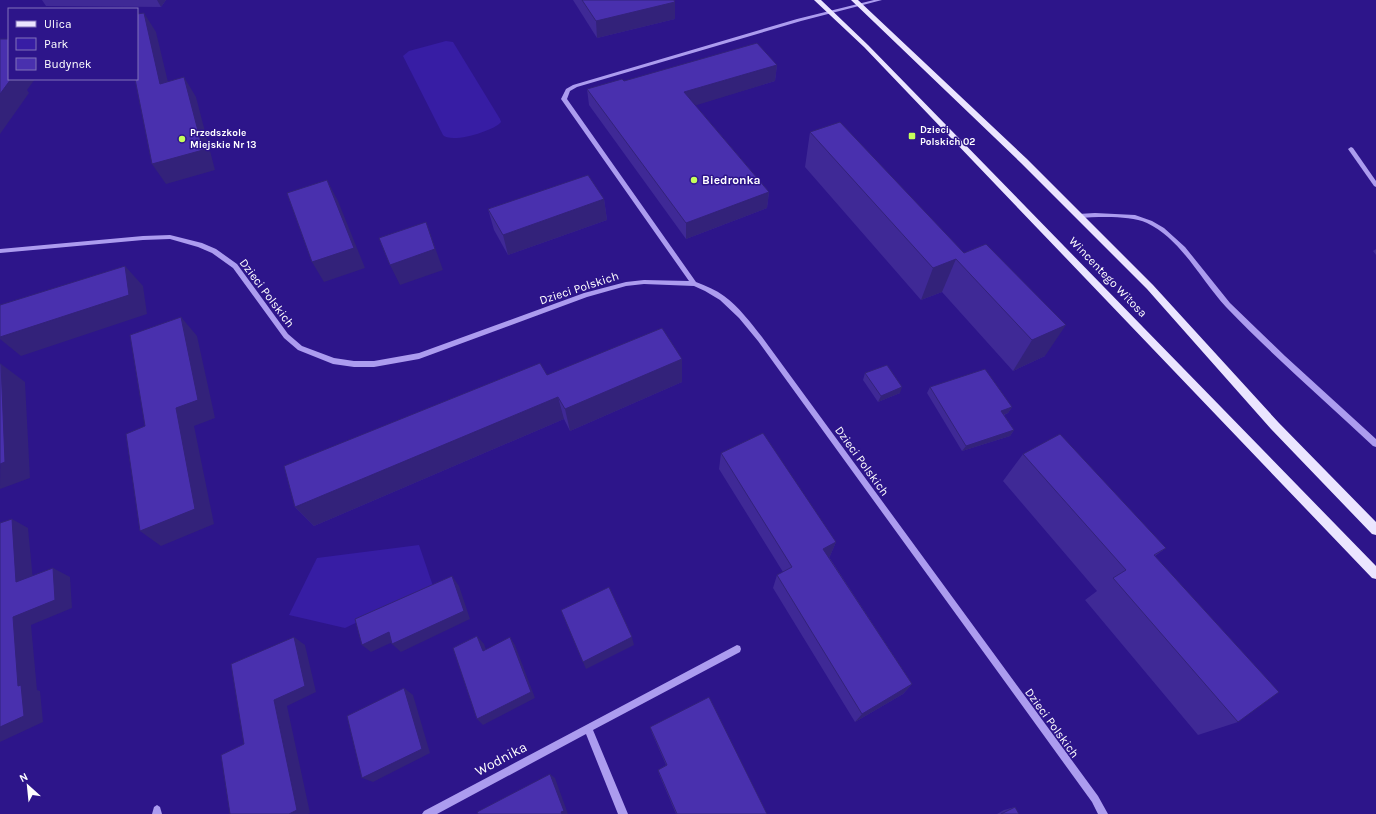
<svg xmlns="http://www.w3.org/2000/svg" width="1376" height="814" font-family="Karla,sans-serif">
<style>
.green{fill:#371da4}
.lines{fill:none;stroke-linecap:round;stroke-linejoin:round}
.minor{fill:#ac9cef;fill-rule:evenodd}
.major{fill:#ebe5ff;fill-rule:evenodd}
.wall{fill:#3f2996}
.shaded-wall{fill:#33227a}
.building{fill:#4930ae;stroke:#33227a}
.poi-dot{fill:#c5ff5b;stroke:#2d158a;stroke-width:1.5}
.labels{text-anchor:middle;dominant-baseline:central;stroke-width:3;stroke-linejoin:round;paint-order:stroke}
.far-poi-label{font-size:10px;font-weight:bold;fill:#fff;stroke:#2d158a;text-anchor:start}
.poi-label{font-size:12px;font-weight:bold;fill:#fff;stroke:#2d158a;text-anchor:start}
.street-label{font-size:12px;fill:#fff;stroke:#2d158a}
.near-street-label{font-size:14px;fill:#fff;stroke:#2d158a}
</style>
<rect width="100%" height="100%" fill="#2d158a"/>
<g class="green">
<path d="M446,41L453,42L500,119L501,122C494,131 451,144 443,135L403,56L409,51Z"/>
<path d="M419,545L433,586L345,628L289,615L317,558Z"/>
</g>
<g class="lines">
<g class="minor">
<path d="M874,0H882L801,21L577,87L570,91L567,99L696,282C706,286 716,290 724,296C739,307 751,323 762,337L1098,796L1108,814H1098L1092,802L758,341L739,318L720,300L705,291L694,286L644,284L626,286L587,297L419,359L374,367H354L333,364L298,350L284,338L233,268L212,253L198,247L170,239L143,240L0,253V249L143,236L170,235L202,243L216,249L237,264L288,334L302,346L334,358L354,361H374L419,353L584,293L626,282L644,280L689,281L561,99L566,89L573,85L797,19Z"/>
<path d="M1351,147L1353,148L1376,181V187L1374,186L1348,149Z"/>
<path d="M1095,213L1135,215L1152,221L1164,228L1185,247L1230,303L1285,356L1376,439V447L1373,446C1324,400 1272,355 1226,307C1201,280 1181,239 1147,223C1129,215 1098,217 1078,218L1075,216L1078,214Z"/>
<path d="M737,645L740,646L741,649L740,652L593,730L628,814H618L586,734L437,814H422L424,811Z"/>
<path d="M157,805L160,807L162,814H152L154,807Z"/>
</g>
<g class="major">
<path d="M814,0H821L868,45L1376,566V579L1372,578L864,47Z"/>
<path d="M851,0H858L1027,159L1153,285L1279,423L1376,522V535L1372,534L1271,429L1147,289L1021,163Z"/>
</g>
</g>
<g class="wall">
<path d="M42,0H166L161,7L46,6Z"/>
<path d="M573,0H674L675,2V19L597,38Z"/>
<path d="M777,65L775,81L695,105L769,192L767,208L686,239L589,105L587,89L624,81Z"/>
<path d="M810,132L964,253L1045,356L1013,371L942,292L921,300L805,167Z"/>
<path d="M604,199L607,220L508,255L494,230L488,209Z"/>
<path d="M1376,249V255L1373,251Z"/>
<path d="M682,359V382L570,431L564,419L314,526L295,507L547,375Z"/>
<path d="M865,373L900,393L878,402L863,380Z"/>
<path d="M930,387L1012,407L1008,413L1004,415L1014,430L1010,436L962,451L927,393Z"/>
<path d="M721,453L836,542L830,556L829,557L912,684L903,694L855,722L773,588L777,575L783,572L719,469Z"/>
<path d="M1023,454L1166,548L1155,556L1238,722L1198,735L1085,600L1097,591L1003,481Z"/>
<path d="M650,727L767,814H676L659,774L658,770L666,765L652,733Z"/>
<path d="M1015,807L1019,814H997L1004,810Z"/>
</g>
<g class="shaded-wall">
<path d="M157,0H166L161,7Z"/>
<path d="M675,2V19L597,38L596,21Z"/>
<path d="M144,13L156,32L173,103L160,84Z"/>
<path d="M777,65L775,81L684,109V92Z"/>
<path d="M184,77L196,97L215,170L166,184L152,164Z"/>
<path d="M11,79H35L27,90L29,93L0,134V94Z"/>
<path d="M327,180L338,201L365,268L324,282L312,262Z"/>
<path d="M769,192L767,208L686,239V223Z"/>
<path d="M604,199L607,220L508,255L503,235Z"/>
<path d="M426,222L443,270L400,285L390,265Z"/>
<path d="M956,259L942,292L921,300L933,268Z"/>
<path d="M125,266L143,286L147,314L21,356L0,339V337Z"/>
<path d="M181,317L197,336L215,418L194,426L214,524L161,546L140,531L176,408Z"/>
<path d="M1066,325L1045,356L1013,371L1032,340Z"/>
<path d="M682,359V382L570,431L565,409Z"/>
<path d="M1,364L25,382L30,478L0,489Z"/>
<path d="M902,387L900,393L878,402L881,396Z"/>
<path d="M558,397L564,419L314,526L295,507Z"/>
<path d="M1012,407L1008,413L997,417L1001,411Z"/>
<path d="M1014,430L1010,436L962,451L966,446Z"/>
<path d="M12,519L28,528L34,591L16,582Z"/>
<path d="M836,542L830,556L818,563L823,549Z"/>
<path d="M53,568L70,577L72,608L31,625L37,690L40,691L43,722L0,742V727L13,617Z"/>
<path d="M452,576L459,586L470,619L401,652L392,644Z"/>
<path d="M389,632L397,640L371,652L362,645Z"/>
<path d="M477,636L484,644L489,658L483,651Z"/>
<path d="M294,637L305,645L316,692L287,706L310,813L308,814H289L274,700Z"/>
<path d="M510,637L515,645L535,698L483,725L477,719Z"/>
<path d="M632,637L634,645L586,669L583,662Z"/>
<path d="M912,684L903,694L855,722L862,714Z"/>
<path d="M404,688L413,695L430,753L373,782L362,778Z"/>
<path d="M550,774L555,778L568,814H562Z"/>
</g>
<g class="building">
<path d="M582,0H674L675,2L596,21Z"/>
<path d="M144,13L160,84L184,77L203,150L152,164L135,79H137V14Z"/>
<path d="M0,39H9V79H11L0,94Z"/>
<path d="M757,43L777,65L684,92L769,192L686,223L587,89L622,79L624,81Z"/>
<path d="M840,122L964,253L986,244L1066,325L1032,340L956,259L933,268L810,132Z"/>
<path d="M588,175L604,199L503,235L488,209Z"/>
<path d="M327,180L354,248L312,262L287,193Z"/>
<path d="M426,222L435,249L390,265L379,238Z"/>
<path d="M125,266L129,295L0,337V305Z"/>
<path d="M181,317L198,400L176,408L195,509L140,531L126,434L145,426L130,335Z"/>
<path d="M662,328L682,359L565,409L558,397L295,507L284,466L540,363L547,375Z"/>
<path d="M0,364H1L5,462L0,464Z"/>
<path d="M887,365L902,387L881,396L865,373Z"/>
<path d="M985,369L1012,407L1001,411L1014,430L966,446L930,387Z"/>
<path d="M763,433L836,542L823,549L912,684L862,714L777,575L792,567L721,453Z"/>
<path d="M1060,434L1166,548L1154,555L1279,692L1238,722L1113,578L1126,570L1023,454Z"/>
<path d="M12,519L16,582L53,568L55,600L13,617L18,686L21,685L24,716L0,727V523Z"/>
<path d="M452,576L464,611L392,644L389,632L362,645L355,619Z"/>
<path d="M609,587L632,637L583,662L561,610Z"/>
<path d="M477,636L483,651L510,637L531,692L477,719L453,648Z"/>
<path d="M294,637L305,686L274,700L297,810L289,814H230L221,755L244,744L231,664Z"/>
<path d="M404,688L422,749L362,778L347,716Z"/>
<path d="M709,697L767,814H677L658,770L667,765L650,727Z"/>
<path d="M550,774L564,811L561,812L562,814H478L477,812Z"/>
<path d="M1015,807L1019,814H1001Z"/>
</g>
<g class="poi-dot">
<rect x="908" y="132" width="8" height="8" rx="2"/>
<circle cx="182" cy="139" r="4"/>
<circle cx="694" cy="180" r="4"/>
</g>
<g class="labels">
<g class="far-poi-label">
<text x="920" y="130">Dzieci<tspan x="920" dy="12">Polskich 02</tspan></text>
<text x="190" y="133">Przedszkole<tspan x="190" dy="12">Miejskie Nr 13</tspan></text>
</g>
<g class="poi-label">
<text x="702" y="180">Biedronka</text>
</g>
<g class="street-label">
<text transform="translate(1108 277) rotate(46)">Wincentego Witosa</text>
<text transform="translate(579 288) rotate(-18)">Dzieci Polskich</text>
<text transform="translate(267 293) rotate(53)">Dzieci Polskich</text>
<text transform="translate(862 461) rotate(54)">Dzieci Polskich</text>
<text transform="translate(1052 723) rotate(54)">Dzieci Polskich</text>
</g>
<g class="near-street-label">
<text transform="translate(501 759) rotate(-28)">Wodnika</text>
</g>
</g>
<rect x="8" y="8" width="130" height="72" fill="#2d158a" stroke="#8173b9"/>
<rect x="16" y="21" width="20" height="6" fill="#ebe5ff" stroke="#8173b9"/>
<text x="44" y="28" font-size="12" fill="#ffffff">Ulica</text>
<rect x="16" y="38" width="20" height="12" fill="#371da4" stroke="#8173b9"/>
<text x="44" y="48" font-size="12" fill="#ffffff">Park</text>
<rect x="16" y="58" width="20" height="12" fill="#4930ae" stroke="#8173b9"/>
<text x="44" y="68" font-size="12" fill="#ffffff">Budynek</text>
<g transform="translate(28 786) rotate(333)" stroke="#2d158a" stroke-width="3" paint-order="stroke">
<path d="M0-3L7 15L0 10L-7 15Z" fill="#ffffff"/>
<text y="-6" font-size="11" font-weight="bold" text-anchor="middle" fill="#ffffff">N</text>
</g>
</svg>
